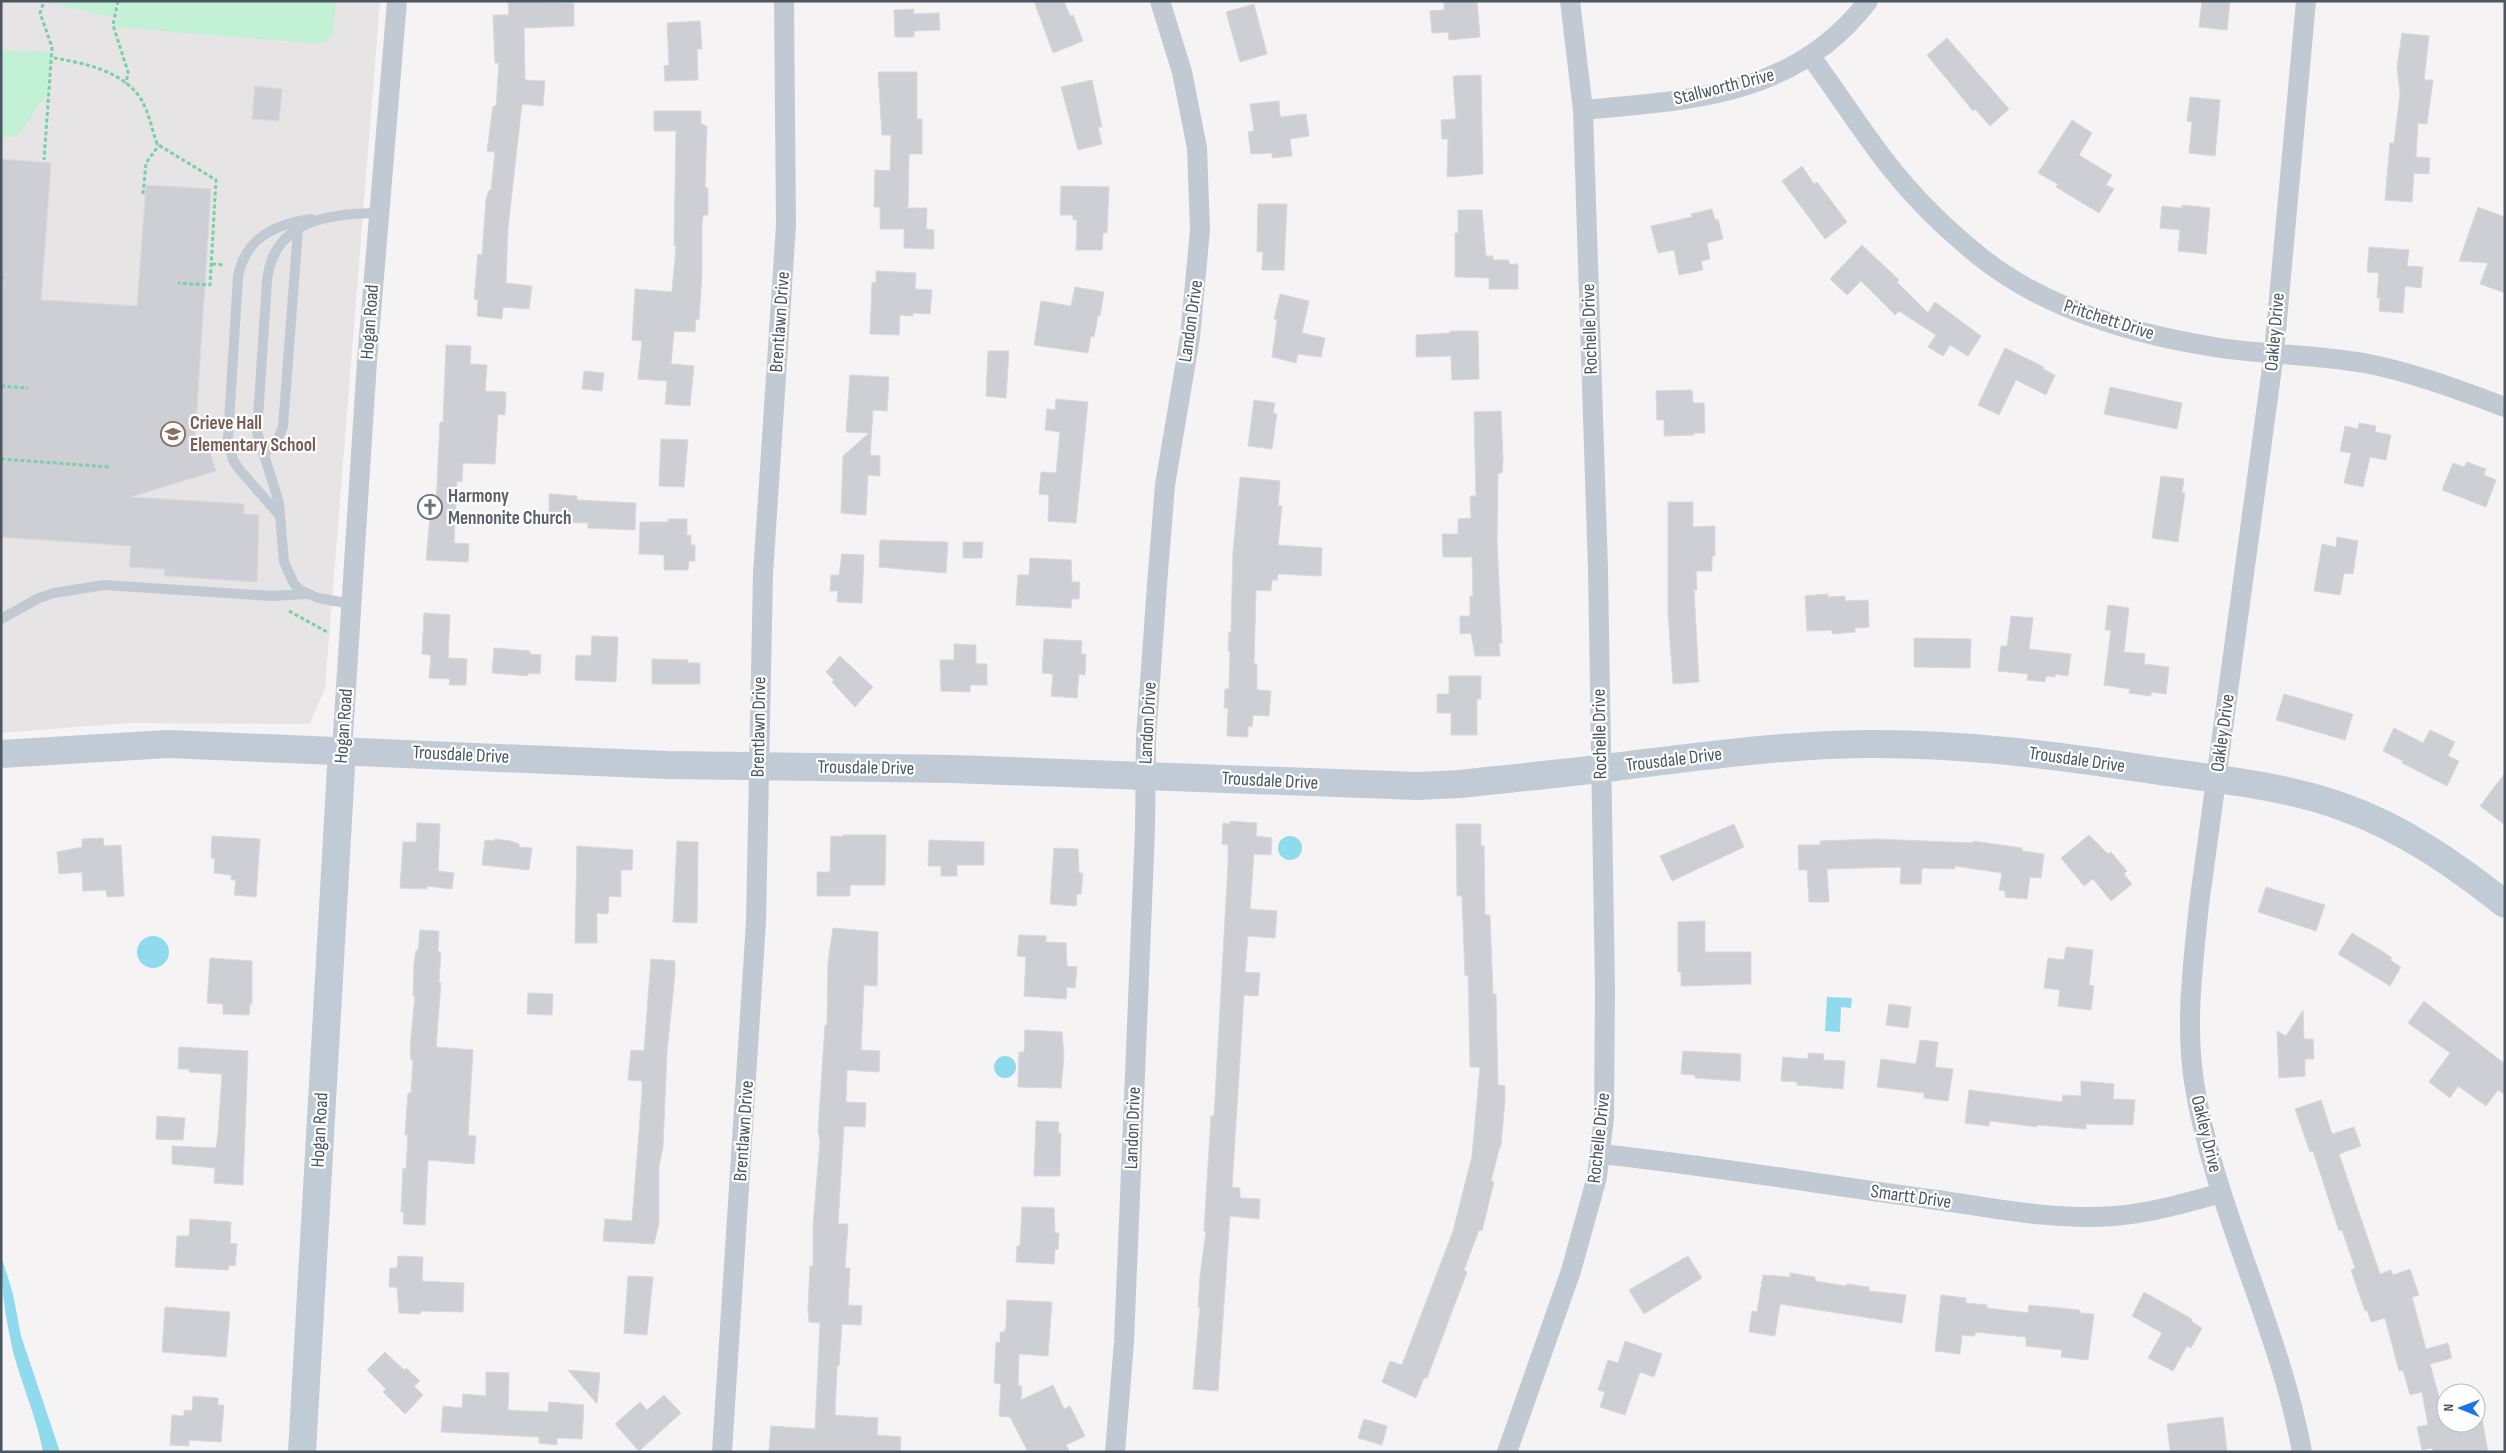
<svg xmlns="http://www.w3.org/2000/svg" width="2506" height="1453" font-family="'Sofia Sans Condensed',sans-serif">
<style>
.education{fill:#e6e4e5}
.green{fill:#c3f1d5}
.water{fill:#90daee}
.building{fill:#cdcfd5;stroke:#d7d9de}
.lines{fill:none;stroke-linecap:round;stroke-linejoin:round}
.path{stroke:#7ad0a6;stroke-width:3;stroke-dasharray:4 2.5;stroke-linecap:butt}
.lane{stroke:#c1cad2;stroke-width:10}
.street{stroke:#c1cad2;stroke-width:20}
.secondary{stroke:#c1cbd6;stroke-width:28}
.labels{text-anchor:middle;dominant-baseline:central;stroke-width:4.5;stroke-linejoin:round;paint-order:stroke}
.street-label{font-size:19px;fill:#4a5661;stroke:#fff}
.education-label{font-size:19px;font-weight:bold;fill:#785e54;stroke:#fff;text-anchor:start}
.worship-label{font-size:19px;font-weight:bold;fill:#5b616d;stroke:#fff;text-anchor:start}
</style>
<rect width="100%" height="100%" fill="#f5f3f3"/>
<path class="education" d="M1,1H380L325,688L310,724L129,723L1,733Z"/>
<g class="green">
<path d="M41,1H117L112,17Z"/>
<path d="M121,1H336L333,35L321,44L115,27Z"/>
<path d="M1,50L51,52L47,93L21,132L13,137L1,136Z"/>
</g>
<g class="water">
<circle cx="1290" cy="848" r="12"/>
<circle cx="153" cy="952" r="16"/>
<path d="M1827,997L1852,998L1851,1008L1841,1007L1840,1032L1825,1031Z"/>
<circle cx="1005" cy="1067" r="11"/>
<path d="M1,1255L13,1294L21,1336L60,1452H43C37,1419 23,1388 14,1355C6,1322 1,1289 1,1255Z"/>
</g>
<g class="building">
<path d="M1034,1H1064L1070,16L1073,15L1083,41L1053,53Z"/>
<path d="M1444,1H1477L1480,37L1449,40L1448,32L1432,33L1430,11L1444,10Z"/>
<path d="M2202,1H2230L2227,30L2199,27Z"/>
<path d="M508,2L574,3V26L524,28L525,80L545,81L543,106L522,104L508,228L506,283L532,286L529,309L503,307L502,319L477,316L478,300L474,299L478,254L482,255L486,199L489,190H491L495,152L487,151L493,106H496L499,63H495L493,15H509Z"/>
<path d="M1254,4L1267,54L1240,62L1226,12Z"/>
<path d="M914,9L913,14L939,13L940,30L914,31V37H895L894,10Z"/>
<path d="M700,21L702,49H697L698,80L665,81L664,66L669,65L667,23Z"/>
<path d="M2402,33L2429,36L2424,80H2433L2427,124L2418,123L2416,157L2430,158L2429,174L2414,173L2412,202L2385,200L2390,143H2394L2400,94L2397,67Z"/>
<path d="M1947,38L2009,109L1990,126L1975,109L1973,111L1927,55Z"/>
<path d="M878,72H917V119H922V154H909L908,208H927L926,229L934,230V249L904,248V229H880V207H874L875,170L890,171L891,135H882Z"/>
<path d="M1481,75L1483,174L1447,177L1448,139H1442L1441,120L1456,119L1453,76Z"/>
<path d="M1092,80L1102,127H1098L1102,144L1078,150L1061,87Z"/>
<path d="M255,86L282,89L279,121L252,119Z"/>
<path d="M2190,97L2220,100L2215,156L2189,153L2192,122L2187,121Z"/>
<path d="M1279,101L1280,117L1306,114L1309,136L1290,139L1292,156L1272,158V153L1251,154L1248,132L1254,131L1250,104Z"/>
<path d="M654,111H701V124L707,126L705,187L708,188V215H703L702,223V273L699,320L696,319L695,332L674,331L671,364L694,366L690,406L665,404L667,381L638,379L642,341L632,340L635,289L672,292L676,246H674L676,131H654Z"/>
<path d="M2072,120L2092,133L2079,155L2112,175L2106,185L2114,189L2099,213L2056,187L2058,184L2038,173Z"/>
<path d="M1,159L51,163L41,300L137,306L146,185L211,189L194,454L209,449L216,471L130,497L244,504V514L259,515L257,582L167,576H164L165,569L129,567L131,546L1,537Z"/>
<path d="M1802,166L1814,184L1817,182L1847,222L1825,239L1782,181Z"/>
<path d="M1061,186L1109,187L1107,233H1103L1102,250H1076L1077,220H1073V215H1060Z"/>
<path d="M1258,204H1287L1284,270H1262L1263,252H1257Z"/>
<path d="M2182,205L2210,208L2206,254L2178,251L2180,230L2160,228L2162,206L2182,208Z"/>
<path d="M2478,207L2505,217V293L2480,284L2488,263L2459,261Z"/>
<path d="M1712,209L1715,220L1718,219L1723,239L1707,243L1710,259L1701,261L1703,270L1679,275L1674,250L1658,253L1651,226L1692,217L1691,214Z"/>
<path d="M1458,210H1482L1486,256H1493V260H1509V264H1518V289H1489V278L1455,277V233H1458Z"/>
<path d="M1862,245L1899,280L1897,282L1928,313L1935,302L1981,336L1968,356L1950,345L1943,356L1928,347L1936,335L1899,311L1895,315L1861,281L1847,295L1830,279Z"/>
<path d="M2369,247L2409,250L2407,266L2423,267L2421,288L2405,286L2403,313L2379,311L2380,298H2377L2379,273L2367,272Z"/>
<path d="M876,271L916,273L915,289L932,290L930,314L913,313V316L900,315L899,335L870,334L872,282L876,283Z"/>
<path d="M1075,287L1104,292L1100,316L1098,315L1094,337L1091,336L1088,353L1034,345L1041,301L1071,306Z"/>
<path d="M1280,294L1309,301L1302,333L1325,338L1321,357L1298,354L1296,363L1272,357L1277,320L1274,319Z"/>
<path d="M1450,331H1478L1479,379L1452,380L1451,356L1416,357V335L1450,333Z"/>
<path d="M446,345L471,346L470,364L487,365L485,391L506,392L505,415L498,414L495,464L463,463L462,482L457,481L454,543L469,544L468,562L426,560L431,505H436L440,422H443Z"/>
<path d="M2005,348L2044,367L2043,369L2055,375L2046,395L2016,380L1999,415L1978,405Z"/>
<path d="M988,351H1009L1006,398L986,396Z"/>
<path d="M584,371L604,373L602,391L582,389Z"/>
<path d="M850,375L889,377L887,411L873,410L870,455L880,456V476L868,475L866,515L841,513L843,456L869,433L846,432Z"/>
<path d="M2110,387L2182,403L2177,429L2104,414Z"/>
<path d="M1692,390L1693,403H1704L1705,433H1694V435L1664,436V420H1657L1656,391Z"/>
<path d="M1056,399L1088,402L1076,523L1048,521L1049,495L1039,494L1041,472L1056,473L1060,432L1045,430L1047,409L1055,410Z"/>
<path d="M1254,400L1275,403L1273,413L1277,414L1272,449L1248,446Z"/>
<path d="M1501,411L1503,459L1502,473H1498L1497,542L1502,643H1499L1500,656H1475L1471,633L1460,634V616H1470V596H1473L1472,557H1443L1442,534H1458V519L1471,518L1470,496H1476L1474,412Z"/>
<path d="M2359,423L2376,426L2375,432L2391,435L2386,460L2370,457L2363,487L2344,483L2351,453L2340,451L2345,426L2358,429Z"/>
<path d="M661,439L688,440L684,487L659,486Z"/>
<path d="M2467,462L2486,469L2484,475L2496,480L2486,507L2442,490L2453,463L2464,467Z"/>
<path d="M2161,476L2184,479L2182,493H2185L2178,542L2152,538Z"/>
<path d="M1240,477L1280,481L1278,506H1282L1278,545L1322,548L1321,576L1278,574L1277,580H1272L1271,591L1256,590L1254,664H1257V690L1271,691L1269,716L1253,715L1252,727L1248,726V737L1227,736L1228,708H1224L1225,689H1229L1230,651H1228L1229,632H1231L1233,552Z"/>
<path d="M549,494L577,496V500L636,503L635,530L588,528V523L549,522Z"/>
<path d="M1668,502H1693V527L1715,526V556H1712V571H1696L1697,590H1694L1699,682L1673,684L1668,613Z"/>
<path d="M668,519H687V535H691V545H695V561H689L688,570H664V555L639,554L640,522H668Z"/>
<path d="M2337,537L2358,541L2353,574L2344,573L2340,595L2314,591L2322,544L2336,547Z"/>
<path d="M880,540L948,542L946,573L879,567Z"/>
<path d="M963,542H983L982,558H963Z"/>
<path d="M842,554L864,555L862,603L837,602L838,591H830L831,575H839Z"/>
<path d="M1030,558L1071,560L1072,582H1080L1079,599H1072L1071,608L1016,605L1018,575H1029Z"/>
<path d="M1828,594V597L1845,596V601L1868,600L1869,627L1855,628V632L1832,634V630L1807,631L1805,596Z"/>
<path d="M2108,605L2129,608L2124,652L2145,654L2144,664L2169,667L2166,694L2151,692V696L2129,693L2130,689L2104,685L2111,630H2105Z"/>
<path d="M424,613L450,615L448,658L467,659L466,685H449L450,679L429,678L431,655L422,654Z"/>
<path d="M2011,616L2033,618L2029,649L2071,654L2068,676L2055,674V677L2046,676L2045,682L2027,680L2028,674L1998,671L2001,646H2007Z"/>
<path d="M592,636L618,637L616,682L575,680L576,655L591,656Z"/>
<path d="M1914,638L1971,639L1970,668L1914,667Z"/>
<path d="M1044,639L1082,641L1081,654H1086L1085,675L1079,674L1077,698L1051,696L1053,674L1042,673Z"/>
<path d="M954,644L976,645V664H987V685H970V692L941,691L940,660H954Z"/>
<path d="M494,648L530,651V654L541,655L540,674L528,673V676L492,673Z"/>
<path d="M840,656L873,687L855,707L832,682L834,680L826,672Z"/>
<path d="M652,659L688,660V663H700V684H652Z"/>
<path d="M1449,676H1481V699H1477V735H1451V713H1437V694H1449Z"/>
<path d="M2284,694L2353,714L2345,740L2276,720Z"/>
<path d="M2394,728L2423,743L2430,730L2455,742L2448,756L2459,761L2447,786L2402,763L2403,761L2383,751Z"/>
<path d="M2505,773V825L2480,806Z"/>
<path d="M1230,821L1257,823L1256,836L1272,838L1271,855L1254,854L1250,909L1277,911L1275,938L1248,936L1245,972L1260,973L1258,996L1244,995L1232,1187L1240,1188V1198L1260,1199L1259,1219L1230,1216L1218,1391L1193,1389L1200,1307H1198L1200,1276L1206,1231H1204L1211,1116H1214L1228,864V845L1222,844L1223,823L1230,824Z"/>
<path d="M417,823L440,824L438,871L454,873L452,889L427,886V889L400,888L403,842H416Z"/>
<path d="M1456,824H1481V846H1484L1485,915H1490L1493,994H1496L1498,1085L1505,1086V1099L1501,1146H1500L1491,1181L1494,1182L1482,1231L1479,1230L1464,1270L1467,1272L1427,1378H1424L1416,1398L1382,1382L1390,1361L1402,1365L1453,1231L1472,1156L1480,1067H1470L1468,975L1465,976L1462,896H1457Z"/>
<path d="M1734,824L1744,847L1672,881L1660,856Z"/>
<path d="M843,835H886L885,885H850V896H817V872H830L831,836L843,837Z"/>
<path d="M2089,835L2108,854L2111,852L2127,871L2124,874L2132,884L2111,901L2093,879L2084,886L2061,858Z"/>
<path d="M212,836L260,839L256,897L234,895L236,880H231V875L214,873L215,859L211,858Z"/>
<path d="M103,838L104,846L121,845L124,896L107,897L106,890L83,891L82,872L59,874L57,852L82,847V839Z"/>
<path d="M495,839L511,841L519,844V847L532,848L529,870L482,865L485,840L494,841Z"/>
<path d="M1876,839L1973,843V841L2022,848V851L2044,854L2041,878L2030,877L2027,899L2005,897V891L1999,890L2002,873L1955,866V869L1922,868L1921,884H1900L1901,867L1827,869L1829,902H1809L1807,870H1799L1798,845H1820V841Z"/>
<path d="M929,840L984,842V865H957V876H941V866H928Z"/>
<path d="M677,841L698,842L697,923L673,922Z"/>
<path d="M577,846L633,850L632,870H621V897L609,896L608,914L597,913V943H575Z"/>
<path d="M1054,848L1078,849L1079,873H1083L1081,894H1077L1076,906L1050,904Z"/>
<path d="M2266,887L2325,905L2316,931L2258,912Z"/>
<path d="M1705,921V952H1751V984L1681,986V972H1678V922Z"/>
<path d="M833,928L878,932L877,986L864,985L861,1050L880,1051L879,1072L847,1070L846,1102L866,1103L865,1127L844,1126L838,1224H848L845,1268H850L848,1305L862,1306L861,1325L842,1324L839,1366H837L835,1415L878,1418L877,1435L901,1437L900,1452L769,1451L771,1426L815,1429L820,1323L809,1322L808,1309L810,1266H813V1226L820,1141L818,1131L825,1025H827L828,962Z"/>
<path d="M420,930L439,931L438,952H441L439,982L441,983L436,1047L473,1050L468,1135L476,1136L474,1164L428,1160L425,1225L403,1224L404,1212H401L403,1168L406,1169L408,1135H405L407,1106L408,1093H411L413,1060H411L410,1048L415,996H413L414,964L416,950L418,951Z"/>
<path d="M2352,933L2382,951L2392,958L2390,960L2401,967L2390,986L2338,954Z"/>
<path d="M1019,935L1046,936V942L1066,943L1067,966L1077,967L1075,988L1067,987L1066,999L1024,996L1026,957L1017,956Z"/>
<path d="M2066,947L2093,950L2089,985L2094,986L2091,1010L2058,1006L2060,990L2044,988L2048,958L2064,960Z"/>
<path d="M210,958L252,961V1004H250L249,1015L223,1014V1004L207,1003Z"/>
<path d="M651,959L675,961V974L667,1052L663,1147L659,1166V1223L654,1244L603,1241L605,1219L632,1221L642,1093V1081L628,1080L631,1050L644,1051Z"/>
<path d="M528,993L553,994L552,1015L527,1014Z"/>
<path d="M2424,1001L2505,1064V1095L2498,1090L2486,1106L2458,1086L2450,1098L2429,1082L2450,1053L2408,1023Z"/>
<path d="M1889,1004L1911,1007L1908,1028L1886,1025Z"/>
<path d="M2303,1010L2304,1039H2313L2314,1059H2305V1076L2279,1078L2277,1031L2286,1036Z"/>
<path d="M1025,1030L1062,1032L1064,1056L1061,1088L1018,1087L1019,1052H1024Z"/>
<path d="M1920,1040L1938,1042L1935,1067L1953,1069L1948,1101L1924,1098V1093L1877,1087L1881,1059L1916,1064Z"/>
<path d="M179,1047L248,1051L243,1185L214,1183L215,1168L172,1164V1146L216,1148L218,1134L222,1074L189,1072V1069H178Z"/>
<path d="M1683,1051L1741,1054L1740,1081L1695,1078V1075L1681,1074Z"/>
<path d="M1808,1053L1824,1054L1823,1060L1845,1061L1843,1089L1797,1085V1082L1781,1081L1783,1057L1808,1059Z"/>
<path d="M2081,1081L2114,1084L2113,1099L2135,1100L2133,1125L2086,1124V1129L2037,1125V1127L1990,1121L1989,1126L1965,1123L1969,1090L2062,1102L2063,1095L2081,1096Z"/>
<path d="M2321,1100L2332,1134L2354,1127L2361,1146L2339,1154L2380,1274L2391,1270L2393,1275L2410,1269L2419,1295L2412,1297L2426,1349L2448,1343L2452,1358L2430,1364L2442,1408L2446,1407V1425L2476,1423V1419L2482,1418L2488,1452H2433L2432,1448L2422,1450L2417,1427L2428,1425L2422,1392L2410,1395L2403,1370L2399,1371L2385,1318L2371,1322L2367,1310L2365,1311L2351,1270L2355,1268L2342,1230L2339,1231L2313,1151L2310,1152L2295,1109Z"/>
<path d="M157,1116L185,1118L183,1140L156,1139Z"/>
<path d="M1036,1121L1059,1122L1058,1133H1061L1060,1176H1034Z"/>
<path d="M1022,1207L1054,1208L1055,1233H1059L1058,1250L1055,1249L1054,1264L1016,1262L1017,1246H1020Z"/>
<path d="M190,1219L231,1222L230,1243L237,1244L235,1266L229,1265L228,1270L175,1267L177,1236H189Z"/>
<path d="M398,1256L423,1257L422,1281L464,1283L463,1312L421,1311L420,1314L399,1313L397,1287H389L390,1268H397Z"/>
<path d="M1688,1256L1702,1278L1644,1314L1629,1290Z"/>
<path d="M1790,1273L1815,1277V1281L1846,1286L1847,1284L1869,1287V1291L1906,1295L1902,1323L1780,1304L1775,1336L1749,1332L1752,1311L1757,1312L1763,1275L1790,1277Z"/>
<path d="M628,1276L653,1277L647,1335L624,1333Z"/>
<path d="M2144,1292L2192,1319L2191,1321L2202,1328L2191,1348L2187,1346L2173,1371L2148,1358L2162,1333L2132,1316Z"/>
<path d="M1941,1295L1966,1298V1303L1987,1305V1308L2028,1313L2029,1305L2080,1310V1313L2094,1314L2088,1360L2061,1357L2062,1350L2026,1346V1337L1975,1332V1336L1962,1335L1960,1354L1935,1351Z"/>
<path d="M1007,1300L1052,1302L1048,1356L1019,1354L1018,1386H1022L1021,1400L1053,1385L1064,1409L1070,1406L1085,1436L1066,1445L1070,1452H1028L1010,1417L999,1416L1001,1384L994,1383L996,1342L1000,1343V1332H1004L1006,1327Z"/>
<path d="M165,1307L230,1312L226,1357L162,1352Z"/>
<path d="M1625,1341L1662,1354L1654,1377L1640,1372L1625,1415L1600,1407L1605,1392L1598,1390L1608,1360L1618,1363Z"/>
<path d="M385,1352L404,1370L406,1368L420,1381L414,1386L423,1395L405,1414L383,1392L386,1389L367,1370Z"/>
<path d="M568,1370L600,1373L597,1404Z"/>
<path d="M486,1372L509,1373L508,1410L548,1412L549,1402L584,1405L582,1439L557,1438V1445L539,1443V1437L441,1432L443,1406L462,1408L463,1394L486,1396Z"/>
<path d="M664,1395L681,1413L639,1451L615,1424L640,1402L647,1410Z"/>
<path d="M193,1396L218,1398V1405H224L221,1442L189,1440V1446L170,1445L172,1415L184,1416V1410L192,1411Z"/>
<path d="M2223,1417L2227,1452H2172L2170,1450L2167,1424Z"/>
<path d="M1364,1419L1387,1426L1382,1445L1358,1438Z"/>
</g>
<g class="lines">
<g class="path">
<path d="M118,1L113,25L128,72L126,84"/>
<path d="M43,4L40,13L52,47L44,160"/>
<path d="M54,58C84,63 123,71 141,99C149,113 152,129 157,144L216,180L210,285L178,283"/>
<path d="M143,194L146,163L159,145"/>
<path d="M212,264L225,265"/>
<path d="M1,280L3,275"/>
<path d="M1,386L28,388"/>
<path d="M1,459L110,467"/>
<path d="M289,611L329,633"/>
</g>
<g class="lane">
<path d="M263,454L277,441L283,427L298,229"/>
<path d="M280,516L239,469L233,460L228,439L238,277C245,238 275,224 311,219"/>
<path d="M352,604L318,598L300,590L294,584L284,562L279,503L257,432L267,281C273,220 330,213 379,213"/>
<path d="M1,619L39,598L54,593L104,585L271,596L306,594"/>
</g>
<g class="street">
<path d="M1811,57C1838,93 1862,132 1890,167C1916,200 1949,232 1983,259C2048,310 2133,334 2214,347C2263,355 2314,354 2364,363C2412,372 2459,390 2505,407"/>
<path d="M1583,110C1692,100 1796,96 1868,1"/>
<path d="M342,750L367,361L397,1"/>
<path d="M1601,1154C1713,1166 1825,1185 1937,1200C1993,1208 2058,1221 2114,1216C2151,1213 2186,1203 2221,1193"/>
<path d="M722,1452L756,922L763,574L786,225L784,1"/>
<path d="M1115,1452L1124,1342L1145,830L1146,738L1157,585L1165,485L1190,337L1200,230L1197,148L1182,72L1160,1"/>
<path d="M1507,1452L1571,1271L1597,1177L1604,1117L1605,989L1598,570L1583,110L1570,1"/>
<path d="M2302,1452C2279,1325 2214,1209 2194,1082C2185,1023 2193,964 2199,905L2274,353L2306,1"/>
</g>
<g class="secondary">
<path d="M1,754L168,744L667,765L953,769L1417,786L1460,784C1514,778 1568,773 1622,766C1703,756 1784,745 1865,744C1960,743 2053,755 2146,769C2212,779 2280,784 2343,807C2403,828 2455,865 2505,904"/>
<path d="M302,1452L342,750"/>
</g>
</g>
<defs>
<symbol id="school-ring" viewBox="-11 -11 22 22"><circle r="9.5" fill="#fff" stroke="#8d6e63" stroke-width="1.5"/><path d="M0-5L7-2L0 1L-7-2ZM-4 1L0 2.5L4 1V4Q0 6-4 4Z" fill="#8d6e63"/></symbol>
<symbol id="church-ring" viewBox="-11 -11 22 22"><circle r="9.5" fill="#fff" stroke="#6b7280" stroke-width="1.5"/><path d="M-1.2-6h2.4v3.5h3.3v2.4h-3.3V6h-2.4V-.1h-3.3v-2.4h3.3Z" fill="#6b7280"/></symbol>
</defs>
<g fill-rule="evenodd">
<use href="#school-ring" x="159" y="420" width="28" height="28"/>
<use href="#church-ring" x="416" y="493" width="28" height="28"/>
</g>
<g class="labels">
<g class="street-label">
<text transform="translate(1724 87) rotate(-14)">Stallworth Drive</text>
<text transform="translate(2109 320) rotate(18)">Pritchett Drive</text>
<text transform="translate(1191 321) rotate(-82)">Landon Drive</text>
<text transform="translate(370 322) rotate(-86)">Hogan Road</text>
<text transform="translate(780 322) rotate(-86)">Brentlawn Drive</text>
<text transform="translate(1590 329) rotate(-92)">Rochelle Drive</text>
<text transform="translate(2275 332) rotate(-85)">Oakley Drive</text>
<text transform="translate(1148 723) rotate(-87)">Landon Drive</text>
<text transform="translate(344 726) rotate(-86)">Hogan Road</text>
<text transform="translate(759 727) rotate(-89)">Brentlawn Drive</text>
<text transform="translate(2223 733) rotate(-82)">Oakley Drive</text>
<text transform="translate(1600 734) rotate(-91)">Rochelle Drive</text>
<text transform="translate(461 755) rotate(3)">Trousdale Drive</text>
<text transform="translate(1674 760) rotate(-7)">Trousdale Drive</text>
<text transform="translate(2077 760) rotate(8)">Trousdale Drive</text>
<text transform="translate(866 768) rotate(1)">Trousdale Drive</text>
<text transform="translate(1270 781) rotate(3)">Trousdale Drive</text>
<text transform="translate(1133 1128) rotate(-88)">Landon Drive</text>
<text transform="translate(320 1130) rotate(-87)">Hogan Road</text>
<text transform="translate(744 1131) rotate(-86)">Brentlawn Drive</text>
<text transform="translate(2206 1134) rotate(76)">Oakley Drive</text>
<text transform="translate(1599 1138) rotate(-84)">Rochelle Drive</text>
<text transform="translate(1911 1197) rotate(8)">Smartt Drive</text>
</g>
<g class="education-label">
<text x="190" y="423">Crieve Hall<tspan x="190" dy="22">Elementary School</tspan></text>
</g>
<g class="worship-label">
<text x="448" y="496">Harmony<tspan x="448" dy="22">Mennonite Church</tspan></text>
</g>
</g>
<rect width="2506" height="1453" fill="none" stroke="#4a5661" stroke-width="5"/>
<g transform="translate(2461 1408) rotate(271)"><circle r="24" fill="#ffffff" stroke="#b7bbc0"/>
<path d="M0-4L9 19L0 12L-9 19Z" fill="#1a73e8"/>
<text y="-8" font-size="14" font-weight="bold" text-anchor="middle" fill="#4a5661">N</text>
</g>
</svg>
